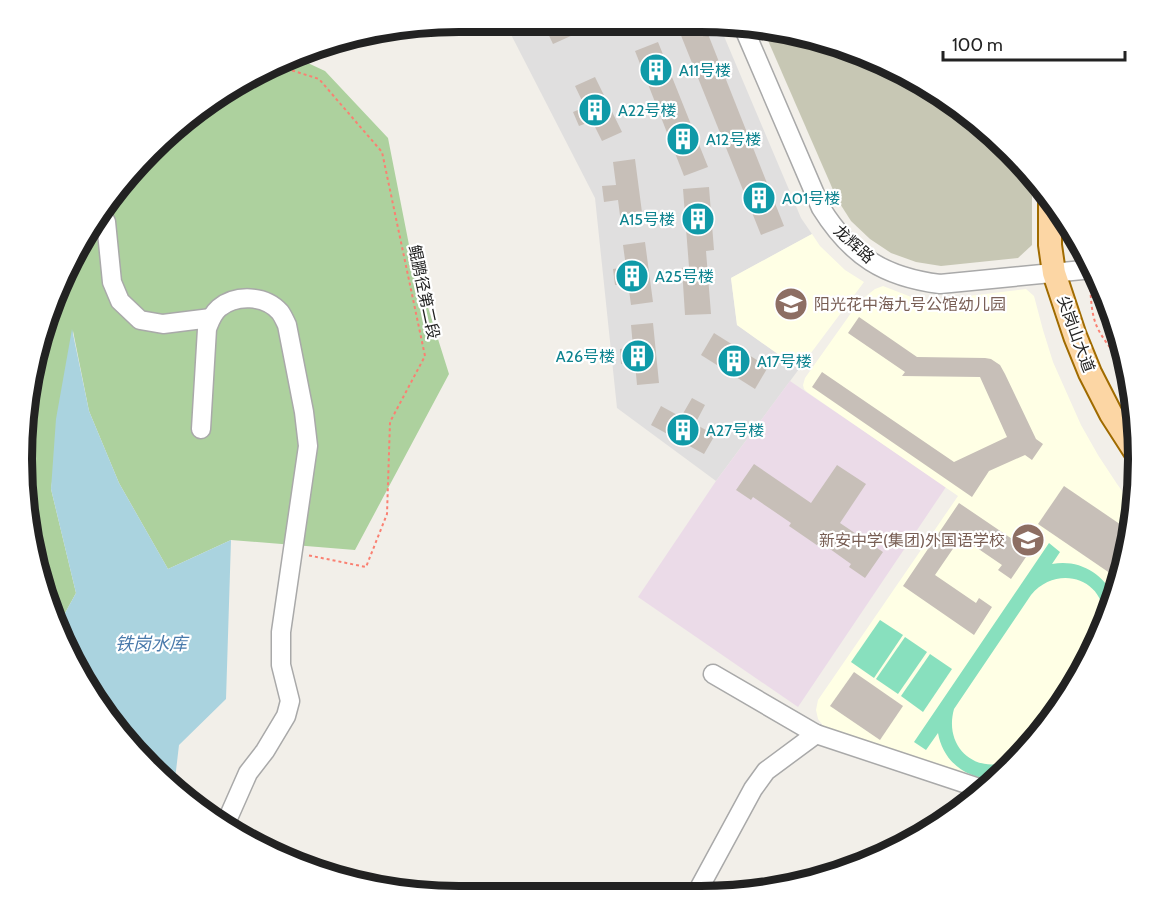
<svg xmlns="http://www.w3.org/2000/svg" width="1159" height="917" font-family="Cabin,'Noto Sans SC',sans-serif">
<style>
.residential{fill:#e0dfdf}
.industrial{fill:#ebdbe8}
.education{fill:#ffffe5}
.construction{fill:#c7c7b4}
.forest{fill:#add19e}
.pitch{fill:#88e0be}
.water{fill:#aad3df}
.building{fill:#c7bfb8}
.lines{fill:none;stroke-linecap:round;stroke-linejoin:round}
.minor-casing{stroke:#a9a9a9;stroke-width:21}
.major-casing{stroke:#a06b00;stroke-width:26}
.path{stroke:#fa8072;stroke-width:2;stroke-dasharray:3 3;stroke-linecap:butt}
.minor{stroke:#fff;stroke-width:18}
.major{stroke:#fcd6a4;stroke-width:22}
.labels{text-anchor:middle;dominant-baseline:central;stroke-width:4.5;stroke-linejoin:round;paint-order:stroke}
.culture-label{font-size:16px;fill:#0d838f;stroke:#fff;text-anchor:start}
.street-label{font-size:16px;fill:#222;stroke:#fff}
.education-label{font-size:16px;fill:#785e54;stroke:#fff;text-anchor:start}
.water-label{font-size:18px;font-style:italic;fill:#4a7aab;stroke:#fff}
.rim{fill:none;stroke:#222;stroke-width:8}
</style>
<rect width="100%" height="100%" fill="#f2efe9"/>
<path class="residential" d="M504,21L718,22L801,218L812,234L731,278L737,325L799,369L716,481L617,408L595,198Z"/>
<path class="industrial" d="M790,381L946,487L798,707L638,597L716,481Z"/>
<g class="education">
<path d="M812,234L820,246L845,270L864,282L799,369L737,325L731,278Z"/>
<path d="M883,286L919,300H936L1026,289L1034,296L1043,330L1053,362L1081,425L1098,455L1117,484L1134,507L1123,572L1093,652L1047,725L990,786L833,731L824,727L818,719L816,710L818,700L958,496L807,392L804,389L803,385L805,378L856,306L866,296L875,289Z"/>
</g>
<path class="construction" d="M763,29L841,44L919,79L989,129L1032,182V245L1018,258L941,266L916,262L891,253L870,239L851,221L837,199Z"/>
<path class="forest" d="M295,57L325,71L388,138L410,250L449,374L355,550L231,540L168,569L119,483L89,411L73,331L51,489L76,593L58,626L36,571L21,458L36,345L80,239L149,149L240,79Z"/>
<g class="pitch">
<path d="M1049,543L1060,552L1052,564C1079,559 1102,573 1114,596L1104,622C1107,579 1058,563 1031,595L954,709C942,752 985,781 1020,754L1096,643L1093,652L1047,725L997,779C967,780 943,762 938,733L926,750L914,742Z"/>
<path d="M880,620L903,635L874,678L851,662Z"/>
<path d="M905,637L927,652L898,694L876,679Z"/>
<path d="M930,654L952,669L923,712L901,696Z"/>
</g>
<path class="water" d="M72,329L89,411L119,483L168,569L231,540L226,699L179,745L174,788L130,747L79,677L58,626L76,593L51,489L56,419Z"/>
<g class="building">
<path d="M542,21H566L573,35L553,44Z"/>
<path d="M704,24L784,226L761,235L680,33Z"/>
<path d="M658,42L708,167L684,176L635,51Z"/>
<path d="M595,77L622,132L602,141L592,121L579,126L573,112L585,107L575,86Z"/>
<path d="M635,159L643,220L621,223L618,200L604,202L602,186L616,185L613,162Z"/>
<path d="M709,187L714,250L706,251L711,314L685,315L682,268L689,267L683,189Z"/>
<path d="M645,242L653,302L631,305L628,283L615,285L613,269L626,267L623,245Z"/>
<path d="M859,317L917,357L985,358L991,359L1000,365L1005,374L1036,439L1043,444L1032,460L1025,455L989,471L972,497L812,387L822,372L954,462L1007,437L980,377L902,376L905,372L848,333Z"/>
<path d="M653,323L659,383L637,385L635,363L621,364L620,349L633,347L631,325Z"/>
<path d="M714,333L768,367L755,389L701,355Z"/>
<path d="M692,398L705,405L695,424L715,435L704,454L651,425L661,406L681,417Z"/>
<path d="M754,464L811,503L837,465L866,484L840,523L883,552L865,578L849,567L851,564L823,544L821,548L789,526L791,523L753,497L751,500L736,490Z"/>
<path d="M1064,486L1130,531L1123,572L1120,580L1038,524Z"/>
<path d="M959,503L1030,551L1011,579L998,570L1002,565L961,537L935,575L976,603L979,598L992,607L974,635L903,586Z"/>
<path d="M854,672L903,706L880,740L830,706Z"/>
</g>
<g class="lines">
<defs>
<g id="minor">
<path d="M742,24L821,208C851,256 884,277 940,284L1093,269"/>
<path d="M101,212L106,222L112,282L120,301L140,320L163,324L211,318"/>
<path d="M201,429L207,329C210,321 212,314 219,308C236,294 265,295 280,312C283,316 285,321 287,325L304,412L308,446L281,632V665L290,701L286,716L265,751L248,773L225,825"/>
<path d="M713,674L816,734L985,790"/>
<path d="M696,894L753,789L766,771L816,734"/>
</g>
<path id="major" d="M1050,204V245L1054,273L1075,336L1090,373L1111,414L1136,453"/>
</defs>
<use href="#minor" class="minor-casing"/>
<use href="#major" class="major-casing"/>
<g class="path">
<path d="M275,65L319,79L382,152L425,356L390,422L387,514L366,567L307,555"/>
<path d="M1090,283C1091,298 1091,315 1098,329C1105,343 1117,354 1122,369C1127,384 1128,400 1135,414"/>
</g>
<use href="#minor" class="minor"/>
<use href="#major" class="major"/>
</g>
<defs>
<symbol id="building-disc" viewBox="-11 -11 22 22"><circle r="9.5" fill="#0f9aa8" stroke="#fff"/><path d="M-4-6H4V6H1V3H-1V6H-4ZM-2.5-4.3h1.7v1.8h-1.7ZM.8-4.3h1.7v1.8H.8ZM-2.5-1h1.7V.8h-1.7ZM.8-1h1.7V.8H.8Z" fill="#fff"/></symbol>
<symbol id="school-disc" viewBox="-11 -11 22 22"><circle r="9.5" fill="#8d6e63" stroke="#fff"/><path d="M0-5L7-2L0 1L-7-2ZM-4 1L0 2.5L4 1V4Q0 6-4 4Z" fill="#fff"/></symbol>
</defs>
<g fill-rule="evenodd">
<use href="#building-disc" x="637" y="51" width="38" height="38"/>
<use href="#building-disc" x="576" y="91" width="38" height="38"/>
<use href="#building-disc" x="664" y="120" width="38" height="38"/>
<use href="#building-disc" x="740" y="179" width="38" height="38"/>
<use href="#building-disc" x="679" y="200" width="38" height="38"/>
<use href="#building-disc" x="613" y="257" width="38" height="38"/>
<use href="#school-disc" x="772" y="285" width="38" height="38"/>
<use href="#building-disc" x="619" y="337" width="38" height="38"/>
<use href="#building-disc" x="715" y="342" width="38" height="38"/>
<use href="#building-disc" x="664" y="411" width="38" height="38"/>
<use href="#school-disc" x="1009" y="521" width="38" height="38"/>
</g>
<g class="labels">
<g class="culture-label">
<text x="679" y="70">A11号楼</text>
<text x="618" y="110">A22号楼</text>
<text x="706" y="139">A12号楼</text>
<text x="782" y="198">A01号楼</text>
<text x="675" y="219" text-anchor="end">A15号楼</text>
<text x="655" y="276">A25号楼</text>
<text x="615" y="356" text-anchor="end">A26号楼</text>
<text x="757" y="361">A17号楼</text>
<text x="706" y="430">A27号楼</text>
</g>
<g class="street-label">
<text transform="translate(854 244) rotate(42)">龙辉路</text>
<text transform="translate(424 292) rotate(78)">鲲鹏径第二段</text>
<text transform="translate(1076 334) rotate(70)">尖岗山大道</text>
</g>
<g class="education-label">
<text x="814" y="304">阳光花中海九号公馆幼儿园</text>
<text x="1005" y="540" text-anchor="end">新安中学(集团)外国语学校</text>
</g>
<g class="water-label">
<text x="151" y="644">铁岗水库</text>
</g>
</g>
<path d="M0 0H1159V917H0ZM459 32H701A427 427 0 0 1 1128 459V459A427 427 0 0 1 701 886H459A427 427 0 0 1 32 459V459A427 427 0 0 1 459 32Z" fill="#fff" fill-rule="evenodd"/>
<path class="rim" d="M459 32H701A427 427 0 0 1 1128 459V459A427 427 0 0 1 701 886H459A427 427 0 0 1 32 459V459A427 427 0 0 1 459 32Z"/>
<path d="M943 51v9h182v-9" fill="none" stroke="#222222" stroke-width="3"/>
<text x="952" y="51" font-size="18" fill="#222222" stroke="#ffffff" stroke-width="4.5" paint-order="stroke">100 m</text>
</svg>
